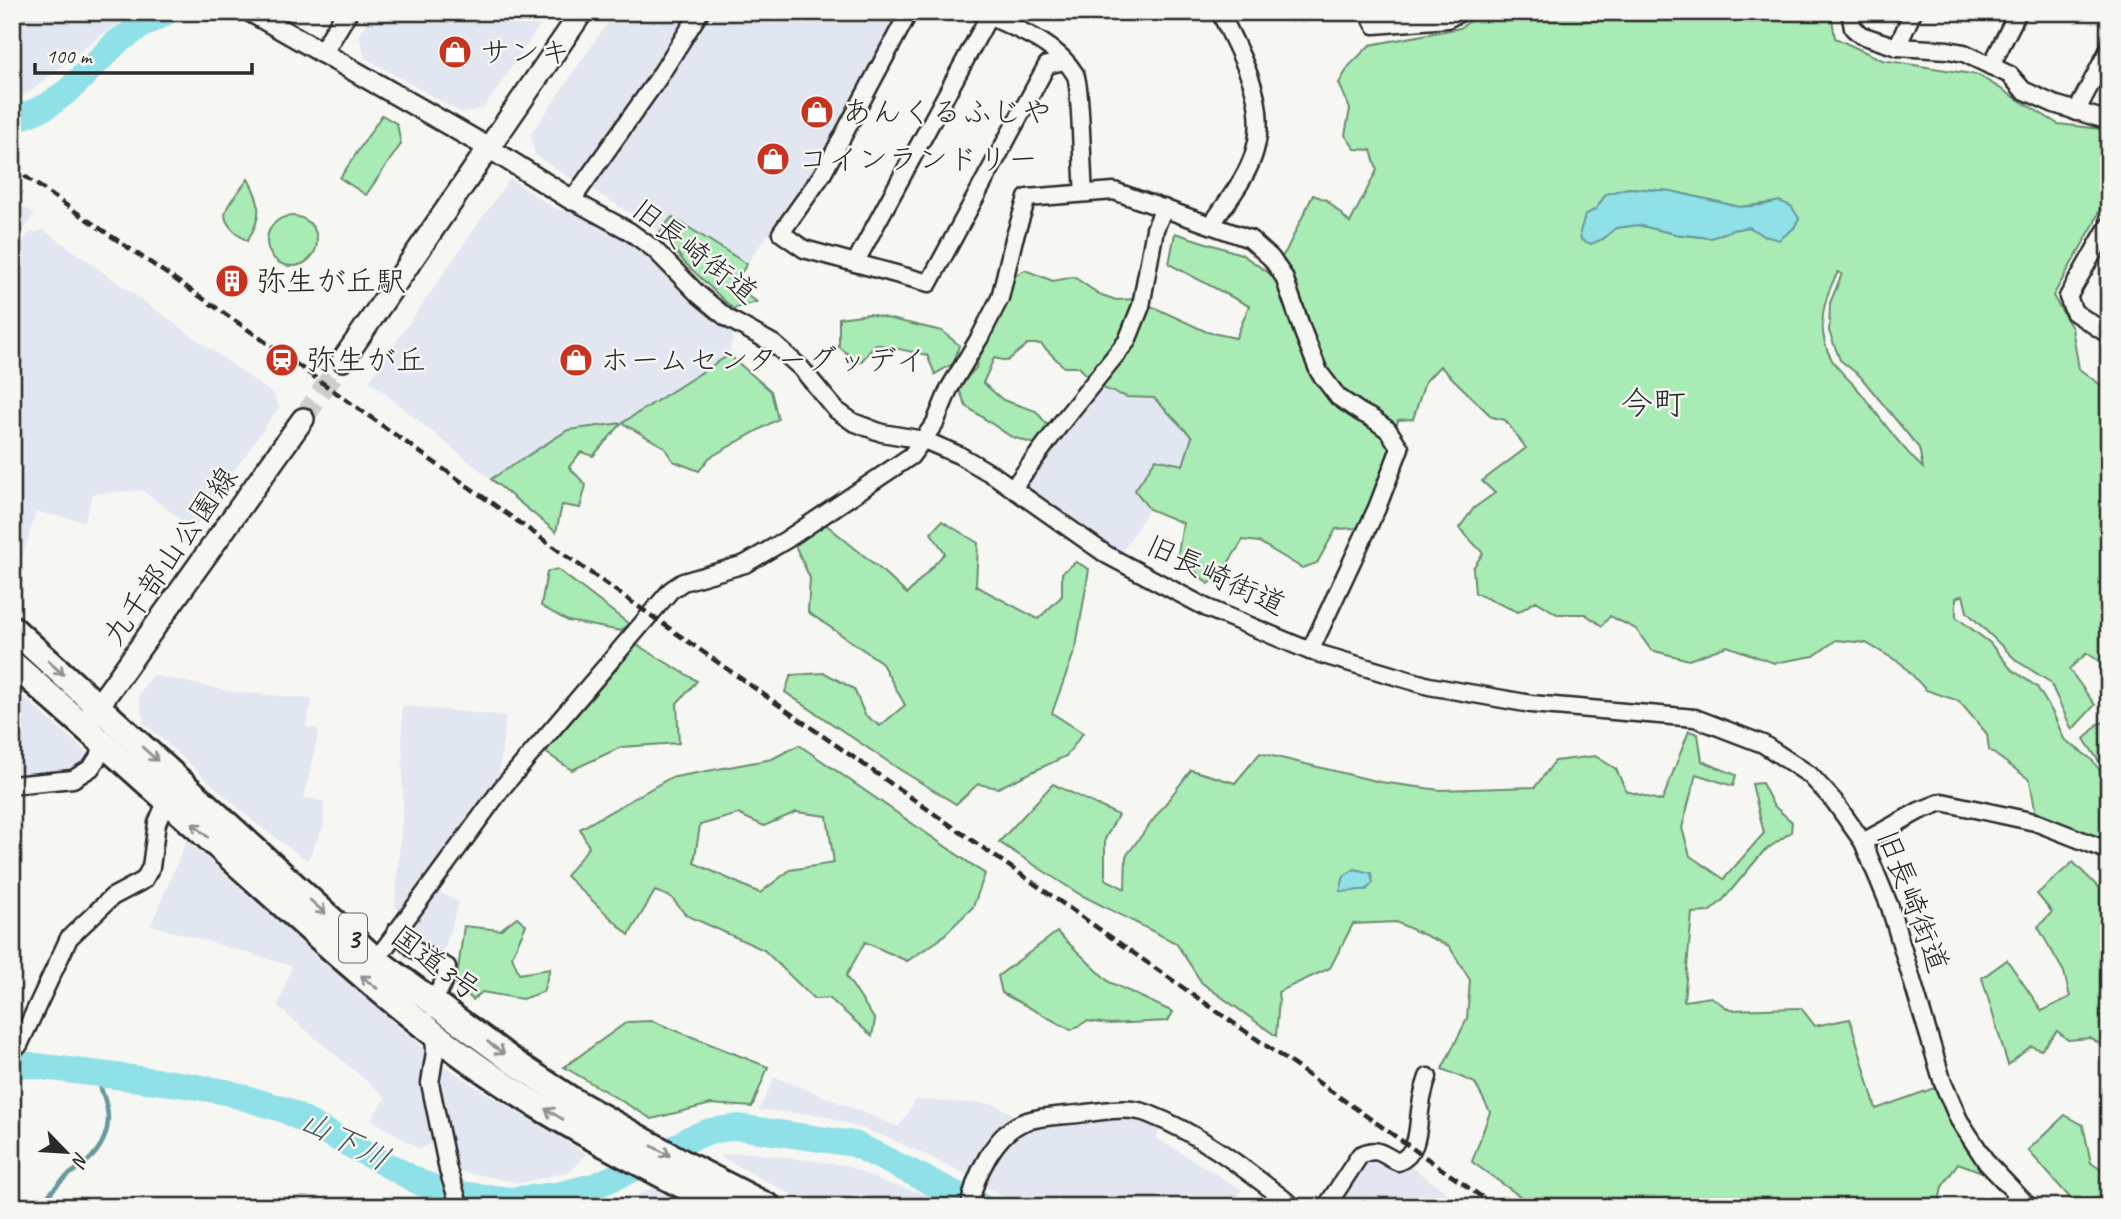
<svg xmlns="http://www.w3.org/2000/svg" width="2121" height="1219" font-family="Caveat,'Klee One',sans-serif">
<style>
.built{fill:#e1e6f1}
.green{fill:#a9ebb4;stroke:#6a8b70;stroke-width:2;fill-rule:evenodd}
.water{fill:#8fe0e7;stroke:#67989c;stroke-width:2}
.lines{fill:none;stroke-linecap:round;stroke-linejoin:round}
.stream{stroke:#67989c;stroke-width:4.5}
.river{stroke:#8fe0e7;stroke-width:26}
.secondary-tunnel{stroke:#cdcdca;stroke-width:21;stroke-dasharray:21 10;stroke-linecap:butt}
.minor-casing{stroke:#2b2b2b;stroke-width:21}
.tertiary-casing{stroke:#2b2b2b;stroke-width:24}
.secondary-casing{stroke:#2b2b2b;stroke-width:26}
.trunk-casing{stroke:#2b2b2b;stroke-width:30}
.minor{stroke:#f6f6f2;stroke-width:16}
.tertiary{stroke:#f6f6f2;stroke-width:19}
.secondary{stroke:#f6f6f2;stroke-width:21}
.trunk{stroke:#f6f6f2;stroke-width:24}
.rail{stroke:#2b2b2b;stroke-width:4.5;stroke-dasharray:10 5;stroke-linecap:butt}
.oneway{stroke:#90908e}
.labels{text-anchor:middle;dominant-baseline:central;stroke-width:5;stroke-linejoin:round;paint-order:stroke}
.shield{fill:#f6f6f2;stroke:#686867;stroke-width:2}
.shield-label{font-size:28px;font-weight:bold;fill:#2b2b2b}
.poi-label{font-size:30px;fill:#2b2b2b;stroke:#f6f6f2;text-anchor:start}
.street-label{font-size:30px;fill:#2b2b2b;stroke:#f6f6f2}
.water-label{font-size:32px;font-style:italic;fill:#44585a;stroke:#f6f6f2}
.quarter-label{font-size:33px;fill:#2b2b2b;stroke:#f6f6f2}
</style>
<rect width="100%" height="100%" fill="#f6f6f2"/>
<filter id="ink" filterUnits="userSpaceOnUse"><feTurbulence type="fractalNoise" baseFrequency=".0143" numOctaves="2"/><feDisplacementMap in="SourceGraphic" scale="14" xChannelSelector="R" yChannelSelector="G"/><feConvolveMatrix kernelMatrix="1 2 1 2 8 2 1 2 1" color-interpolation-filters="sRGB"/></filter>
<g filter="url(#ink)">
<g class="built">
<path d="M12,12H139L98,37L30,92L12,101Z"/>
<path d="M373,12H549L484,108L462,113L365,58L359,35Z"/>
<path d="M615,12H691L628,110L579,178H570L535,155L531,134Z"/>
<path d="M708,12H898L815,167L747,264L672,217L660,232L590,188Z"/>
<path d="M510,178L552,207L576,214L631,243L657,261L696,304L734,332L729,355L622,423L568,430L491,479L369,381Z"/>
<path d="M12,199L34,214L12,249Z"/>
<path d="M44,230L273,394L279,407L193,529L142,490L93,494L84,521L36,512L12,590V259L29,233Z"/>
<path d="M1097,386L1127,397L1154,398L1192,436L1183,465L1135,489L1149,509L1119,557L1020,484Z"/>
<path d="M152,675L234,692L312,699L306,727L319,729L304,798L324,801V826L307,860L254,822L144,723L139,694Z"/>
<path d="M12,687L89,754L75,768L12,778Z"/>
<path d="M402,706L506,716L498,780L482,824L437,891L459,902L444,950L426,947L409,934L401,913L395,906L403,806Z"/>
<path d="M187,840L263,908L425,1049L420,1089L433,1143L419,1149L371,1119L386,1097L278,1007L292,966L151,925Z"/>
<path d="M443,1065L481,1090L587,1154L571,1171L521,1183L454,1170L440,1085Z"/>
<path d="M775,1077L899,1127L916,1100L994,1104L1034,1126L1118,1115L1137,1116L1161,1129L1156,1138L1241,1189L1232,1207H1019L968,1175L892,1139L822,1115L759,1110Z"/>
<path d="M745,1152L845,1165L885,1183L926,1194L942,1207H815L719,1156Z"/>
<path d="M1375,1154L1398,1169L1410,1166L1467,1207H1332L1360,1160Z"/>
<path d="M654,1187L691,1207H609L622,1204Z"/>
</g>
<g class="green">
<path d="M1483,12H1831L1835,38L1882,60L1978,75L2058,124L2109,130V185L2094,224L2053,296L2072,328L2079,369L2109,391V668L2087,653L2069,669L2095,705L2072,730L2050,682L2017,661L1967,612L1963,595L1956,598V617L1990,643L2011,669L2037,687L2053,713L2064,739L2091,759L2109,782V845L2036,815L2030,780L1989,750L1987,734L1959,701L1926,690L1902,664L1866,643L1836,640L1814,656L1774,663L1727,646L1689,660L1651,650L1636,629L1610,616L1602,626L1585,614H1557L1536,601L1518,612L1475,593L1473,568L1483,553L1459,528L1474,508L1495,493L1482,481L1526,448L1505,420L1492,417L1440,366L1425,382L1413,419L1398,420L1389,460L1372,505L1357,528L1336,529L1317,563L1302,568L1259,542L1243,540L1219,577L1208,584L1178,554L1183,523L1149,509L1135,490L1156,459L1183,465L1192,437L1154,398L1127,397L1097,386L1079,367H1064L1041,344H1028L1007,361L994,358L983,383L1003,400L1036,411L1049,427L1037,445L1010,436L966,406L958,387L976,368L982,345L1011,278L1025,270L1053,281L1074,277L1099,294L1116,300L1136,299L1207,332L1236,338L1249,306L1169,264L1175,233L1241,254L1269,273L1286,251L1313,195L1327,200L1350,223L1377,170L1371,150L1355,149L1345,135L1350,109L1339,83L1349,66L1370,45L1460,28ZM1628,188L1671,191L1740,207L1779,202L1764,236L1749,227L1732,230L1711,238L1675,234L1638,225L1616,228L1603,239L1596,209L1606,194ZM1838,272L1842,274L1830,303L1829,331L1840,360L1860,376L1919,448L1923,468C1901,447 1882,421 1864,397C1855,384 1839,372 1832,360C1815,330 1823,299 1838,272Z"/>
<path d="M382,115L397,124L401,144L366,195L340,178Z"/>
<path d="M248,179C262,203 262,218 247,241C210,216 227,208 248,179Z"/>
<circle cx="292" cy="241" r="25"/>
<path d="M672,217L747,264L732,286L757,302L733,309L685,263L660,232Z"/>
<path d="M869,314L942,331L959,345L954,363L935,374L927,355L876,344L860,363L839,347V318Z"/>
<path d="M729,355L771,391L778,419L709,458L699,471L673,461L664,447L622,423L593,456L581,452L569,467L586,485L580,508L562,505L556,532L491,479L568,430L622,423Z"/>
<path d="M942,521L978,543L976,586L1038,619L1062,596V573L1076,562L1089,569L1076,647L1052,713L1083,733L1066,756L998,788L978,784L956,804L899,769L785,692L791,675L825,673L854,689L865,715L880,726L905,705L881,662L808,612L810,578L794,543L824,523L879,568L907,594L945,553L931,533Z"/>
<path d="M557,569L629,624L621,631L568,621L541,606L547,572Z"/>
<path d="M637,645L697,681L677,703L679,743L621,747L572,770L545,752Z"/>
<path d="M2109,720V776L2084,739L2098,724Z"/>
<path d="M1689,731L1698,734L1702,761L1736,775L1733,786L1696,774L1682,828L1690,856L1724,879L1764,833L1752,784L1762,783L1773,805L1792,822L1791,832L1763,852L1723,900L1709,912L1692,913L1684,1001L1711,997L1730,1010L1801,1008L1815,1026L1850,1019L1876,1109L1937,1087L1957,1136L1985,1173L1958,1163L1942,1187L1938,1207H1599L1597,1205L1595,1207H1535L1472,1162L1490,1112L1475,1083L1442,1069L1467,1019L1470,980L1449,946L1396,922L1353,924L1330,968L1278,992L1279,1000L1276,1036L1202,983L1176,943L1079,894L999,842L1053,784L1118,815L1105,839V879L1125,889L1126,856L1191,770L1235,783L1260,753L1380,782L1440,790L1535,787L1555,761L1595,756L1616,769L1626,791L1662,801Z"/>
<path d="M799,745L985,874L973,907L939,940L907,961L865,942L846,976L875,1020L872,1036L829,998L814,999L764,950L686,915L671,897L655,891L629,935L566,876L589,847L580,829L670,778L772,759ZM796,812L827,816L834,863L790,870L760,893L694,863L700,825L738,814L764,826Z"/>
<path d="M2073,862L2098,887L2109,878V1049L2090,1038L2068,1040L2057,1031L2041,1050L2031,1046L2008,1065L1982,978L2007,960L2042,1011L2070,997L2064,972L2038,927L2052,912L2037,894Z"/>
<path d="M517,917L526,925L512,956L519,974L550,969L543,992L522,999L482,992L473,1000L456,984L464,926L500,930Z"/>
<path d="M1057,932L1109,982L1173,1012L1168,1021L1109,1024L1087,1021L1071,1030L1002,993L998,976Z"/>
<path d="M652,1021L768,1067L752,1107L711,1104L652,1119L564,1067L627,1022Z"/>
<path d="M2065,1115L2083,1125L2091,1163L2109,1175V1190L2094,1207H2078L2028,1150Z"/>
</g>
<g class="water">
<path d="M1628,188L1671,191L1740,207L1763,205L1779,201L1791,206L1799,218L1794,228L1779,240L1764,236L1749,227L1732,230L1711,238L1675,234L1638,225L1616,228L1603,239L1591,244L1581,240L1580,232L1585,215L1596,209L1606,194Z"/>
<path d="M1355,869L1371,873L1373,883L1366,890C1356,889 1350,893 1340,891L1344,876Z"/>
</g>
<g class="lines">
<path class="stream" d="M39,1207C47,1197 55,1186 65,1178C73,1171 83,1166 91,1158C117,1130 109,1104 94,1072"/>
<g class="river">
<path d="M12,121L47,106L69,90L117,42L144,24L167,12"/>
<path d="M12,1063L179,1084L226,1092L285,1110L421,1183L449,1193L511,1200L557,1195L597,1185L658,1158L689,1139L710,1131L738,1127L854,1144L982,1207"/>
</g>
<path class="secondary-tunnel" d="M303,419L343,360"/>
<defs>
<g id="minor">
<path d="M700,12L657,80L572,200L629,231L654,249L698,294L727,318L774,344L801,368L836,410L853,422L882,433L924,440L959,455L995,476L1107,555L1207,608L1310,651L1429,686L1531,704L1695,718L1763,744L1810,775L1834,801L1863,842L1890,907L1943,1083L1959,1120L1987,1163L2029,1207"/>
<path d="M909,12L822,175L781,233L804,249L929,283L1047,65L1064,61"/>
<path d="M980,12C1013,28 1055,41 1075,74C1081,84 1082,175 1084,193"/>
<path d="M1368,12L1375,25L1447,19L1461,12"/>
<path d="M1850,12L1853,28L1861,35L1897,47L1948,50L1964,53L2010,75L2023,90L2054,104L2109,121"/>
<path d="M1897,47L1913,12"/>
<path d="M1991,66L2018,12"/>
<path d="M2076,112L2109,49"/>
<path d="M1212,224C1227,201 1248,177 1255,150C1269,100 1240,55 1220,12"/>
<path d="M2109,225L2068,297L2074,312L2109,335"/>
<path d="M855,263L989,16"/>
<path d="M1013,488L1062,422L1127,341L1141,306L1155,229L1164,208"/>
<path d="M12,785L73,779L91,768L106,745"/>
<path d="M1863,842L1919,811L1942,802L2035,822L2109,851"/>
<path d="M396,931L415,950L447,967C448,983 433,993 434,1009"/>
<path d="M376,960L502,788L671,590L683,582L745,564L786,540L911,456L935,423L949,389L980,337L1000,298L1014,239L1027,198L1114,191L1250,239L1271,258L1284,277L1303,332L1319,372L1338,397L1360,412L1373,419L1388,430L1400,448L1377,508L1310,651"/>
<path d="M434,1032L435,1052L430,1083L448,1170L460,1207"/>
<path d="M19,1045L69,938L112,897L144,880L151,867L157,823L167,800"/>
<path d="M970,1207C973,1178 996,1130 1027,1121C1045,1115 1067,1116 1086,1113C1106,1111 1129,1106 1149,1114C1203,1135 1249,1172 1294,1207"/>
<path d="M1326,1207L1360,1155C1379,1146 1382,1155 1398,1162C1421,1153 1417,1124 1421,1105C1422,1096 1425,1086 1428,1077"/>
<path d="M2108,1207L2109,1206"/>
</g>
<g id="tertiary">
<path d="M251,12L489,148L572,200"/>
<path d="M322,53L347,12"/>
</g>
<g id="secondary">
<path d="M343,360L582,12"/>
<path d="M89,719L303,419"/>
</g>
<g id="trunk">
<path d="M12,628L376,960L514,1062L572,1100L689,1166L769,1207"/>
<path d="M12,663C94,734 173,806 253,878C333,950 412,1023 502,1083C572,1130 648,1167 723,1207"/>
</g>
</defs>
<use href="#minor" class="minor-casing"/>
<use href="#tertiary" class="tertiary-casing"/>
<use href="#secondary" class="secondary-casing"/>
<use href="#trunk" class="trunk-casing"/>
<use href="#minor" class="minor"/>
<use href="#tertiary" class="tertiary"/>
<use href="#secondary" class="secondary"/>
<use href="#trunk" class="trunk"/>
<path class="rail" d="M12,167C104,233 198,293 289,359C689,645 1094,924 1496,1207"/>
</g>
<defs><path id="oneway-shaft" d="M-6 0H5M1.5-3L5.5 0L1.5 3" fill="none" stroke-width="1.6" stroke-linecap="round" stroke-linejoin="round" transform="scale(1.75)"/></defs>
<g class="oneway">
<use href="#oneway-shaft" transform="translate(56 668) rotate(42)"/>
<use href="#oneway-shaft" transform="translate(150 754) rotate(42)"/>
<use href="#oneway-shaft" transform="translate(200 830) rotate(-138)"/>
<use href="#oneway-shaft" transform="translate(318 907) rotate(42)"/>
<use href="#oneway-shaft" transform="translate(369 982) rotate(-141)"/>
<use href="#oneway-shaft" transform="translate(496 1048) rotate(37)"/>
<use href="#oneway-shaft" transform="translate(554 1114) rotate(-149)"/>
<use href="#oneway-shaft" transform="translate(661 1151) rotate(29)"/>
</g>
</g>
<defs>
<symbol id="shop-disc" viewBox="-11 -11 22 22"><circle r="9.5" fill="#c8321e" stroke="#f6f6f2"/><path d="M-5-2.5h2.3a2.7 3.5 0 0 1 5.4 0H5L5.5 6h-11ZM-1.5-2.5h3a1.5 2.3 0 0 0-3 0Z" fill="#fff"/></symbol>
<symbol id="building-disc" viewBox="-11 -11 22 22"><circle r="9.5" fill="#c8321e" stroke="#f6f6f2"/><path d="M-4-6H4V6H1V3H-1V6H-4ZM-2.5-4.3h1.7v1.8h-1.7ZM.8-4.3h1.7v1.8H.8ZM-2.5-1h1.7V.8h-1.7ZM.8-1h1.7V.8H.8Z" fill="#fff"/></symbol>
<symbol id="station-disc" viewBox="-11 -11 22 22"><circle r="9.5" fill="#c8321e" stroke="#f6f6f2"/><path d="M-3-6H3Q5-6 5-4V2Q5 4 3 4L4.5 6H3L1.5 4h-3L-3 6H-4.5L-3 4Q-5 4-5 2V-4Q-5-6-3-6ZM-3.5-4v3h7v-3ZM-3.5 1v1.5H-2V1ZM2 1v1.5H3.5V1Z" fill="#fff"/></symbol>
</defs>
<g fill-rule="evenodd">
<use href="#shop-disc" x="436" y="33" width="38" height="38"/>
<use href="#shop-disc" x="798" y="93" width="38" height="38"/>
<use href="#shop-disc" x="754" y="140" width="38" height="38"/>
<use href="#building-disc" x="213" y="262" width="38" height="38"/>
<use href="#station-disc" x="263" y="341" width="38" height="38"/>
<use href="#shop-disc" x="557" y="341" width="38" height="38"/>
</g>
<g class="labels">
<rect class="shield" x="339" y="913.5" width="28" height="49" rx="5"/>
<g class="shield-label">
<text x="353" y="938">3</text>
</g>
<g class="poi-label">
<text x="480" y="52">サンキ</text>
<text x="842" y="112">あんくるふじや</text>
<text x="798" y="159">コインランドリー</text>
<text x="256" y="281">弥生が丘駅</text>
<text x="306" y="360">弥生が丘</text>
<text x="600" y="360">ホームセンターグッデイ</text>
</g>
<g class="street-label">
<text transform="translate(695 251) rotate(38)">旧長崎街道</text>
<text transform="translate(170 556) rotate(-55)">九千部山公園線</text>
<text transform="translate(1216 575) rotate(25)">旧長崎街道</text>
<text transform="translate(1913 901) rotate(69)">旧長崎街道</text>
<text transform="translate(436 963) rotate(37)">国道3号</text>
</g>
<g class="water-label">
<text transform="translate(345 1140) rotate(27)">山下川</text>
</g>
<g class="quarter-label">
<text x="1653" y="403">今町</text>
</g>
</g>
<rect width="2121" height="1219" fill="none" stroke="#f6f6f2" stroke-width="42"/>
<rect x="21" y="21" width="2079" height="1177" fill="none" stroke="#2b2b2b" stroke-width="2.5" filter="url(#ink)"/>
<g transform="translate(66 1152) rotate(115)" stroke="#f6f6f2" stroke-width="5" paint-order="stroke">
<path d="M0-5L12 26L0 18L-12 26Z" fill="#2b2b2b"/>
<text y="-10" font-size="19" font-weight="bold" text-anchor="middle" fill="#2b2b2b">N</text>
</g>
<path d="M35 63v10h217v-10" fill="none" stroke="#2b2b2b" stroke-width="3.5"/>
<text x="46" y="63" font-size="21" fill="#2b2b2b" stroke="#f6f6f2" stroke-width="5" paint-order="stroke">100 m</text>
</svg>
